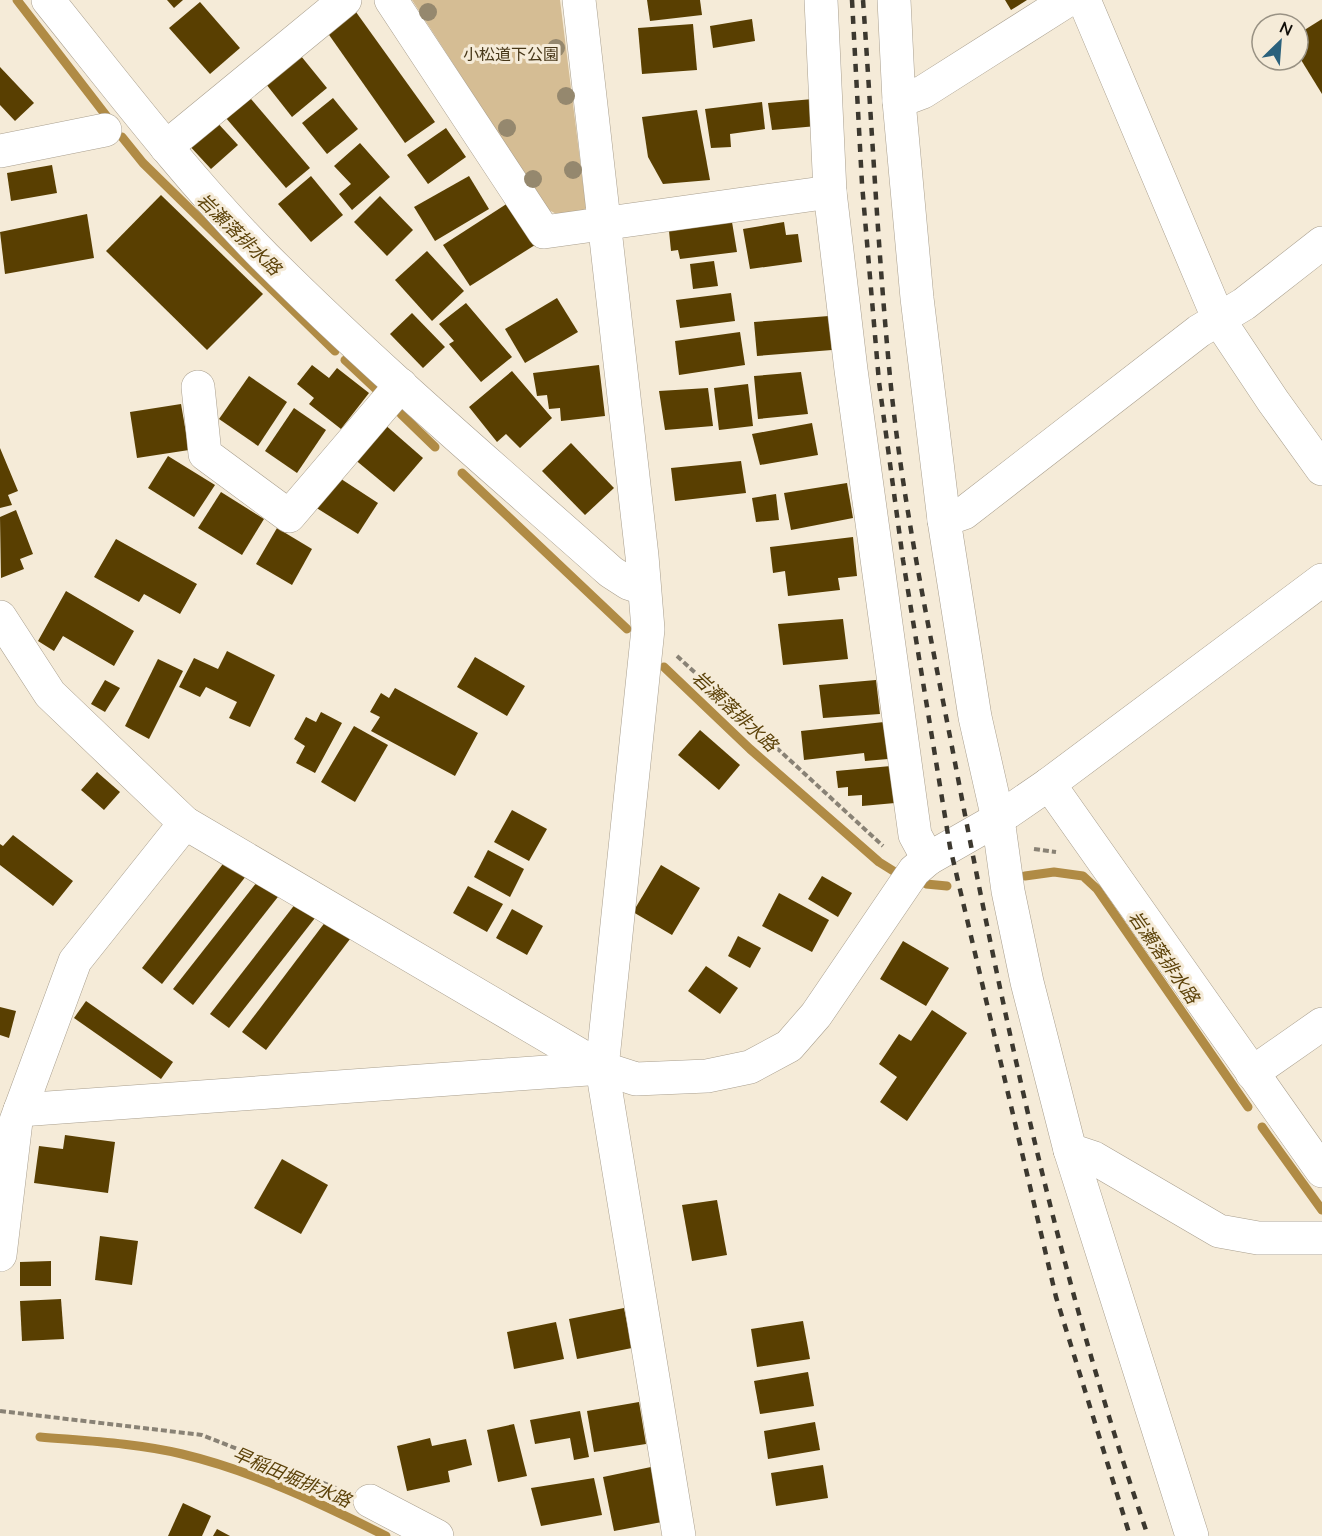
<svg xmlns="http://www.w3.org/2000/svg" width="1322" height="1536" font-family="Mulish,'Noto Sans JP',sans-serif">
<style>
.green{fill:#d5bd94}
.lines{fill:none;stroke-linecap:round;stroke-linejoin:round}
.stream{stroke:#b08b45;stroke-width:9}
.building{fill:#593f01}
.minor-casing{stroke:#a99f8e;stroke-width:34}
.path{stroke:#898275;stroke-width:4;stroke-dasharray:6 3;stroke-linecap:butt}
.minor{stroke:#fff;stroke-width:33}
.rail{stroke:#3c382f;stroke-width:4.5;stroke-dasharray:8 8;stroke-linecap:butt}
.tree{fill:#95886e}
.labels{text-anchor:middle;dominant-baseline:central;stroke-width:6;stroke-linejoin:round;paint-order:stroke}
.park-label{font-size:16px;fill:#473718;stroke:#f5ebd8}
.water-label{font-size:18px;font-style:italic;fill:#5c4209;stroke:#f5ebd8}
</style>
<rect width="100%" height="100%" fill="#f5ebd8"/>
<path class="green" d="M412,0H560L586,208L576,216L566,219L547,209Z"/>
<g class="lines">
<g class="stream">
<path d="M17,0L108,118"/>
<path d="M122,137L143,163L335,351"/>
<path d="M345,360L378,391"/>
<path d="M401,414L435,447"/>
<path d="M462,473L627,629"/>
<path d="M664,667L750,749L879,862L895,872"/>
<path d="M1025,876L1054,872L1083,876L1097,889L1248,1107"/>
<path d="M926,884L947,886"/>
<path d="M1262,1127L1322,1210"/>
<path d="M40,1437C87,1441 135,1443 182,1454C253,1471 320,1503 386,1536"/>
</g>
</g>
<g class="building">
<path d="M167,0H183L174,8Z"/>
<path d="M647,0H700L702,15L650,21Z"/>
<path d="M1005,0H1027L1011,10Z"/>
<path d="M200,2L240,48L210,74L169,28Z"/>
<path d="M356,12L435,122L405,143L327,32Z"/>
<path d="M752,19L755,41L713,48L710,26Z"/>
<path d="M1322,19V94L1298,55V34Z"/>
<path d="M693,24L697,70L642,74L638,28Z"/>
<path d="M301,56L327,88L292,117L266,84Z"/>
<path d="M0,67L34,103L15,121L0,105Z"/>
<path d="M245,92L310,168L286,188L220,111Z"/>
<path d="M333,98L358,129L327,154L302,123Z"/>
<path d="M813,99L817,126L772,130L768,103Z"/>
<path d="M762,102L765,129L730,134L731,147L711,148L705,109Z"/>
<path d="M697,110L710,180L663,184L648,157L642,117Z"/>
<path d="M213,118L238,145L211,169L186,142Z"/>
<path d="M446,128L466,157L428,184L407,155Z"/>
<path d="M360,143L390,177L352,210L339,194L351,184L334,166Z"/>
<path d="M52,165L57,193L11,201L7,173Z"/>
<path d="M311,176L343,215L311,242L278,204Z"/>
<path d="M469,176L489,209L435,241L414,207Z"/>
<path d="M161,195L263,294L207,350L106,251Z"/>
<path d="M380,196L413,230L387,256L354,222Z"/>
<path d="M508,203L535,245L470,286L443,245Z"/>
<path d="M87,214L94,258L5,274L0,232Z"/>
<path d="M732,222L737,252L680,259L678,250L671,251L669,231Z"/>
<path d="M784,222L786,235L798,234L802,262L750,269L743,229Z"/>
<path d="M427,251L464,291L432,321L395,280Z"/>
<path d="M714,261L718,286L693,289L690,264Z"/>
<path d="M731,293L735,321L680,328L676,300Z"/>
<path d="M557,298L578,332L525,363L505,329Z"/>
<path d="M466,303L512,357L481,382L449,344L454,341L439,324Z"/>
<path d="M412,313L445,347L423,368L390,334Z"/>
<path d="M829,316L832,350L757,356L754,322Z"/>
<path d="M740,332L745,365L679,375L675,341Z"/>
<path d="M312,365L329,378L337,368L369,393L341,429L309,404L314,398L297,384Z"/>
<path d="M599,365L605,416L561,421L560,408L549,409L547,395L537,396L533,373Z"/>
<path d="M512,371L552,418L520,448L506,434L497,442L469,407Z"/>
<path d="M801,372L808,414L758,419L754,376Z"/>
<path d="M249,376L287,402L258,446L219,419Z"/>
<path d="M748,384L753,426L719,430L714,388Z"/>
<path d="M708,388L713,426L665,430L659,391Z"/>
<path d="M181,404L189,450L137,458L130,412Z"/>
<path d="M294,408L326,430L297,473L265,451Z"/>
<path d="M383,423L423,458L394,492L353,458Z"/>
<path d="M812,423L818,455L760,465L752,434Z"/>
<path d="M571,443L614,488L585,515L542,471Z"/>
<path d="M0,448L18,491L8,495L12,505L0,508Z"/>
<path d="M168,456L215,485L194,517L148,488Z"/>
<path d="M741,461L746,493L675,501L671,468Z"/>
<path d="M335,475L378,503L358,534L315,507Z"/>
<path d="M847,483L853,518L791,530L784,493Z"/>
<path d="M221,492L264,519L242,555L198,528Z"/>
<path d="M776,494L779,520L756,522L752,498Z"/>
<path d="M16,510L33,554L20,559L24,569L1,578L0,517Z"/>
<path d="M277,528L312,549L292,585L256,564Z"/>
<path d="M853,537L857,576L838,578L840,590L788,596L785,571L773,573L770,547Z"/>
<path d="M116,539L197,584L180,614L144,594L139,602L94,577Z"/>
<path d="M66,591L134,631L114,666L63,636L54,651L38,641Z"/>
<path d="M843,619L848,659L783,665L778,624Z"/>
<path d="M227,651L275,675L250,727L229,718L237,702L206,687L200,697L179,687L194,658L218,669Z"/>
<path d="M475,657L525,686L507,716L457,687Z"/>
<path d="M158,659L183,671L149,739L125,726Z"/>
<path d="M105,680L120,688L105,712L91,704Z"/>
<path d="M876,680L880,714L823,718L819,685Z"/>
<path d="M395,688L478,733L455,776L371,731L380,717L370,712L381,693L389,698Z"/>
<path d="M321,712L342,723L315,773L296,763L305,746L294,739L306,717L316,722Z"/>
<path d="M884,722L888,759L865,761L864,753L804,760L801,731Z"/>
<path d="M354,726L388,745L355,802L321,782Z"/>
<path d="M700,730L740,765L719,790L678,755Z"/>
<path d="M891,766L895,803L862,806V795L848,796V787L838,788L836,771Z"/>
<path d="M97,772L120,792L104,810L81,790Z"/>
<path d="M512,810L547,829L529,861L494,842Z"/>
<path d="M13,835L73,881L53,906L0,865V844L3,846Z"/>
<path d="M488,850L524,869L510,897L474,877Z"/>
<path d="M226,860L246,876L162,984L142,968Z"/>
<path d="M661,865L700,888L672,935L633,912Z"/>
<path d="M822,876L852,893L838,917L808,899Z"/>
<path d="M261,877L281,893L193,1005L173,989Z"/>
<path d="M468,886L503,904L487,932L453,913Z"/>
<path d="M779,893L829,920L812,952L762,926Z"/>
<path d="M296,903L315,918L229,1028L210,1014Z"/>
<path d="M512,909L543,926L527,955L496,938Z"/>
<path d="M326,921L350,939L266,1050L242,1032Z"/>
<path d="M738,936L761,948L750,968L728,956Z"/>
<path d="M903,941L949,968L926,1006L880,979Z"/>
<path d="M706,966L738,988L720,1014L688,991Z"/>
<path d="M86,1001L173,1062L161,1079L74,1018Z"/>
<path d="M0,1007L16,1011L9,1038L0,1035Z"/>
<path d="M932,1010L967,1033L907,1121L880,1102L897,1077L879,1064L899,1034L911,1041Z"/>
<path d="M65,1135L115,1142L108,1193L34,1183L39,1146L63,1149Z"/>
<path d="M282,1159L328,1185L301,1234L254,1208Z"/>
<path d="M717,1200L727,1255L692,1261L682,1205Z"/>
<path d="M100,1236L138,1241L132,1285L95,1280Z"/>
<path d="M51,1261V1286H20V1262Z"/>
<path d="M61,1299L64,1339L22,1341L20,1301Z"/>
<path d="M624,1308L632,1348L577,1359L569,1319Z"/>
<path d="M803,1321L810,1359L757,1367L751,1329Z"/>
<path d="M556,1322L564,1359L514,1369L507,1332Z"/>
<path d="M808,1372L814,1406L760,1414L754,1381Z"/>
<path d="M639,1402L646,1444L594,1452L587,1411Z"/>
<path d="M580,1411L589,1457L574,1460L570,1438L535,1444L530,1420Z"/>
<path d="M815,1422L820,1450L768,1459L764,1431Z"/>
<path d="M514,1424L527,1476L498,1482L487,1430Z"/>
<path d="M430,1438L432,1446L466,1439L472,1465L448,1471L450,1482L407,1491L397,1446Z"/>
<path d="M823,1465L828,1498L776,1506L771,1473Z"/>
<path d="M651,1467L662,1522L614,1531L603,1477Z"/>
<path d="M594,1478L602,1515L541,1526L531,1488Z"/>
<path d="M183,1503L211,1516L202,1536H168Z"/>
<path d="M217,1529L230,1536H213Z"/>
</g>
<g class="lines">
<defs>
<g id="minor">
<path d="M48,0C118,87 186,177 265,257C375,367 494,468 611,572L628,583L643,588"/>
<path d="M391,0L544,232L830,192"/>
<path d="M579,0L642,556L648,629L602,1068L679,1536"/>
<path d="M821,0L830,192L851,370L915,835L928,859"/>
<path d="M894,0L899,101L917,298L944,520L975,717L998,819L1008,891L1027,982L1070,1150L1192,1536"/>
<path d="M1084,0L1219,320L1273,401L1322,469"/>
<path d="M899,101L923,92L1068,0"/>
<path d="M166,147L345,0"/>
<path d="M0,151L105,130"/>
<path d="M198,387L205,454L289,516L401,385"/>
<path d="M944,520L964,513L1199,331L1244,304L1322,243"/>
<path d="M0,617L50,694L185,823L602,1068L636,1079L707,1076L750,1067L789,1046L816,1015L914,871L928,859L998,819L1049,784L1322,580"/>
<path d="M1049,784L1322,1171"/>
<path d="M1252,1073L1322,1024"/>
<path d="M20,1110L602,1068"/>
<path d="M1070,1150L1094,1158L1219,1231L1258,1238H1322"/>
<path d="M0,1255L16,1121L75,961L185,823"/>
<path d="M370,1501L437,1536"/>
</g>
</defs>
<use href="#minor" class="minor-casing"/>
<g class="path">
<path d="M677,656L883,846"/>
<path d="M1034,849L1056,852"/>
<path d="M0,1411L202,1435L341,1490"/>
</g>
<use href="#minor" class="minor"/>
<g class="rail">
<path d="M852,0L862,184L879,382L903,560L950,847L1056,1297L1130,1536"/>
<path d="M863,0C872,126 878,252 890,377C903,510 932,642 957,773C1006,1031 1062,1288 1148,1536"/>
</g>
</g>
<g class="tree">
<circle cx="428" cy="12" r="9"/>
<circle cx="556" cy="48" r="9"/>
<circle cx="566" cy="96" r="9"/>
<circle cx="507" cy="128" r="9"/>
<circle cx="573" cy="170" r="9"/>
<circle cx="533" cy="179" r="9"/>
</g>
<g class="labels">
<g class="park-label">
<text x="511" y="54">小松道下公園</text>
</g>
<g class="water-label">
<text transform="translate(239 234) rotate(44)">岩瀬落排水路</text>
<text transform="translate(735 711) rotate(43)">岩瀬落排水路</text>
<text transform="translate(1164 957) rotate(55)">岩瀬落排水路</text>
<text transform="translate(292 1477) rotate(23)">早稲田堀排水路</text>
</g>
</g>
<g transform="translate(1280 42) rotate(25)"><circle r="28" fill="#f5ebd8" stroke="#999284" stroke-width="1.5"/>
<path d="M0-4.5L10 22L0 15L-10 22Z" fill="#2a617c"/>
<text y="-9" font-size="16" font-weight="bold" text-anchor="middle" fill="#100d07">N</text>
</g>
</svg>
